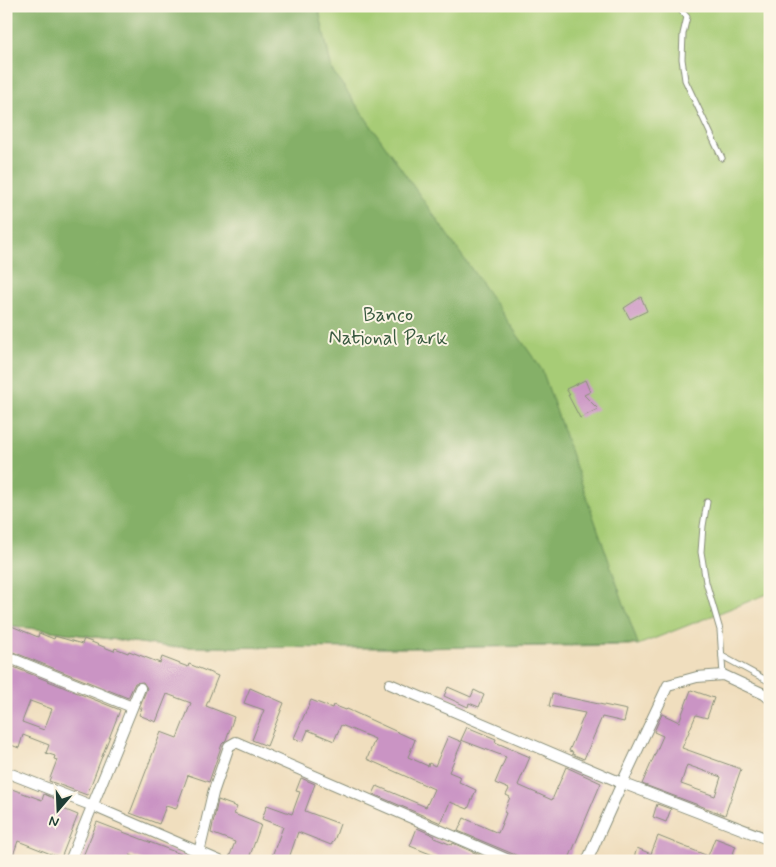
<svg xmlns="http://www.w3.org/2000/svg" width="776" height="867" font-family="Mynerve,sans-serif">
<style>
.green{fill:#a7cc76;stroke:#638455}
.forest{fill:#85b067;stroke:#52764e}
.building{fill:#ca94c4;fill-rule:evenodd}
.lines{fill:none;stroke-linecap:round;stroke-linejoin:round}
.lane-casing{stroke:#888e79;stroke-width:7}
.street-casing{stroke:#888e79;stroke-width:12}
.lane{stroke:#fff;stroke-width:5}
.street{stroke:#fff;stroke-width:10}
.labels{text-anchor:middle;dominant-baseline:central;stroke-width:4;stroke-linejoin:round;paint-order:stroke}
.park-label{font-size:20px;fill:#3a5a41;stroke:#fcf5e5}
</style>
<rect width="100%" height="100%" fill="#fcf5e5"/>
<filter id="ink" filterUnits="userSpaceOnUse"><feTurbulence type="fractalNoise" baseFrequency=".02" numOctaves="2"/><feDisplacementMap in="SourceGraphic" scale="10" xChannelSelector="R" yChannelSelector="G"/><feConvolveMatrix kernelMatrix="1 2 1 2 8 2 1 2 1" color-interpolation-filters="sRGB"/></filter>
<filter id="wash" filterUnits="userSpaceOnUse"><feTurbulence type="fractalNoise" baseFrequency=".0096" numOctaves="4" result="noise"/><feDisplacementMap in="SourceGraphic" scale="20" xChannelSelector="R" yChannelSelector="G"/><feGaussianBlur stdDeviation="1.12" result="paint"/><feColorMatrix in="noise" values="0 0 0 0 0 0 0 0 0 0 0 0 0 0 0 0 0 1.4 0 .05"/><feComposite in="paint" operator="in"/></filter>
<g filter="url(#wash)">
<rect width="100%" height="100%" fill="#f0debe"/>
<path class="green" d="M6,6H770V593L638,645L411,648L170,647L6,625Z"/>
<path class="forest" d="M6,6H318L332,70L542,370L638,644L411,648L170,647L6,625Z"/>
<g id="blocks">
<g class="building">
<path d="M641,297L647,311L630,319L624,308Z"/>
<path d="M585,380L590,392L584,395L598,409L580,418L568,395H570L566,389Z"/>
<path d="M9,625L38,637L39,633L54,639L55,636L82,644L84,639L114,651L115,648L128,653L129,651L160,663L162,657L188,667L189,664L218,676L206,706L234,717L226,740L222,744L209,782L188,775L176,809L166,806L159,824L130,813L161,732L177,738L191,703L167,694L156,722L139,715L142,708H139L147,688L143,682L135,683L128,698L13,652H6V631Z"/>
<path d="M6,664L120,710L87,795L49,781L57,760L54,759L55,756L46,753L49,745L23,735L19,748L6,743ZM30,701L52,709L44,730L22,722Z"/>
<path d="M448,687L471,697L474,690L484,695L479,707L469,703L468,707L444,696Z"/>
<path d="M250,688L284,703L267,746L252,740L264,710L244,703Z"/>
<path d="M691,690L714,698L707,718L696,715L682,748L741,769L725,815L642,784L663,736L654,732L662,714L679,722ZM687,765L721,777L715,796L681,784Z"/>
<path d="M552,694L627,710L624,722L602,717L584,759L572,754L573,752L569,751L585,713L549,706Z"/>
<path d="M311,700L332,708L333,705L346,710L347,709L415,740L408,757L428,766L429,763L435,766L448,736L462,742L449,772L461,777L459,782L476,790L468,809L450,802L441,823L373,794L377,786L426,807L434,789L367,759L375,739L341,725L334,741L308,730L303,742L294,738Z"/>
<path d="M467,727L496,739L495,742L530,757L518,785L552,800L566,767L601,783L568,861H530L458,831L464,818L498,833L506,813L504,812L510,797L506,795L509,789L495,783L506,757L461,740Z"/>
<path d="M301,778L315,784L305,811L340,824L335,838L331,845L298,832L288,861H270L283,827L262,819L267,805L292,814L300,792L296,791Z"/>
<path d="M9,788L42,800L44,794L58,800L56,806L78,815L61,858L18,841L11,861H6V795Z"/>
<path d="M218,800L237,807L234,814L261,825L248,861H235L229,858L235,842L211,833Z"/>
<path d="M657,804L671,809L666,822L653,817Z"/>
<path d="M97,822L191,858L190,861H146L130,855L128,861H81Z"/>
<path d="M417,828L435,836L434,838L452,845L453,843L486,858L484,861H448L410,846Z"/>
<path d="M658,836L708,856L715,838L736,846L730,861H633L637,848L651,854Z"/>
</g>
</g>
</g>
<g filter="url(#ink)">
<use href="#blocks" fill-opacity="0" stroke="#888e79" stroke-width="1"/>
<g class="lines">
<defs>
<g id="lane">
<path d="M677,6L687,17L683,34L682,59L685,80L722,158"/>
<path d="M707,502L703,526L701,552L706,582L720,630L723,675"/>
<path d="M722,656L770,682"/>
</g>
<g id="street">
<path d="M10,658L132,707"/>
<path d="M390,684L622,783L770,840"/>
<path d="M6,772L93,806L220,861"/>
<path d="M70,861L140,688"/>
<path d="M197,861L213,793L229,746L236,742L511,861"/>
<path d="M587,861L622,783L668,685L697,677L723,675L764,694L770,699"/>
</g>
</defs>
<use href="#lane" class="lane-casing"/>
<use href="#street" class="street-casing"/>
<use href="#lane" class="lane"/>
<use href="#street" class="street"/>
</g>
</g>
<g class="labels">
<g class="park-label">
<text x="388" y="315">Banco<tspan x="388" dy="23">National Park</tspan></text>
</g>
</g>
<rect width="776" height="867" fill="none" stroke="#fcf5e5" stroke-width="25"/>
<g transform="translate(58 810) rotate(199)" stroke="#fcf5e5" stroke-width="4" paint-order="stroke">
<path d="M0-4L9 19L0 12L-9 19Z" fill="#1f3d34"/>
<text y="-8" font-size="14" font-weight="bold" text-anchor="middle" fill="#1f3d34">N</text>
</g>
</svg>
